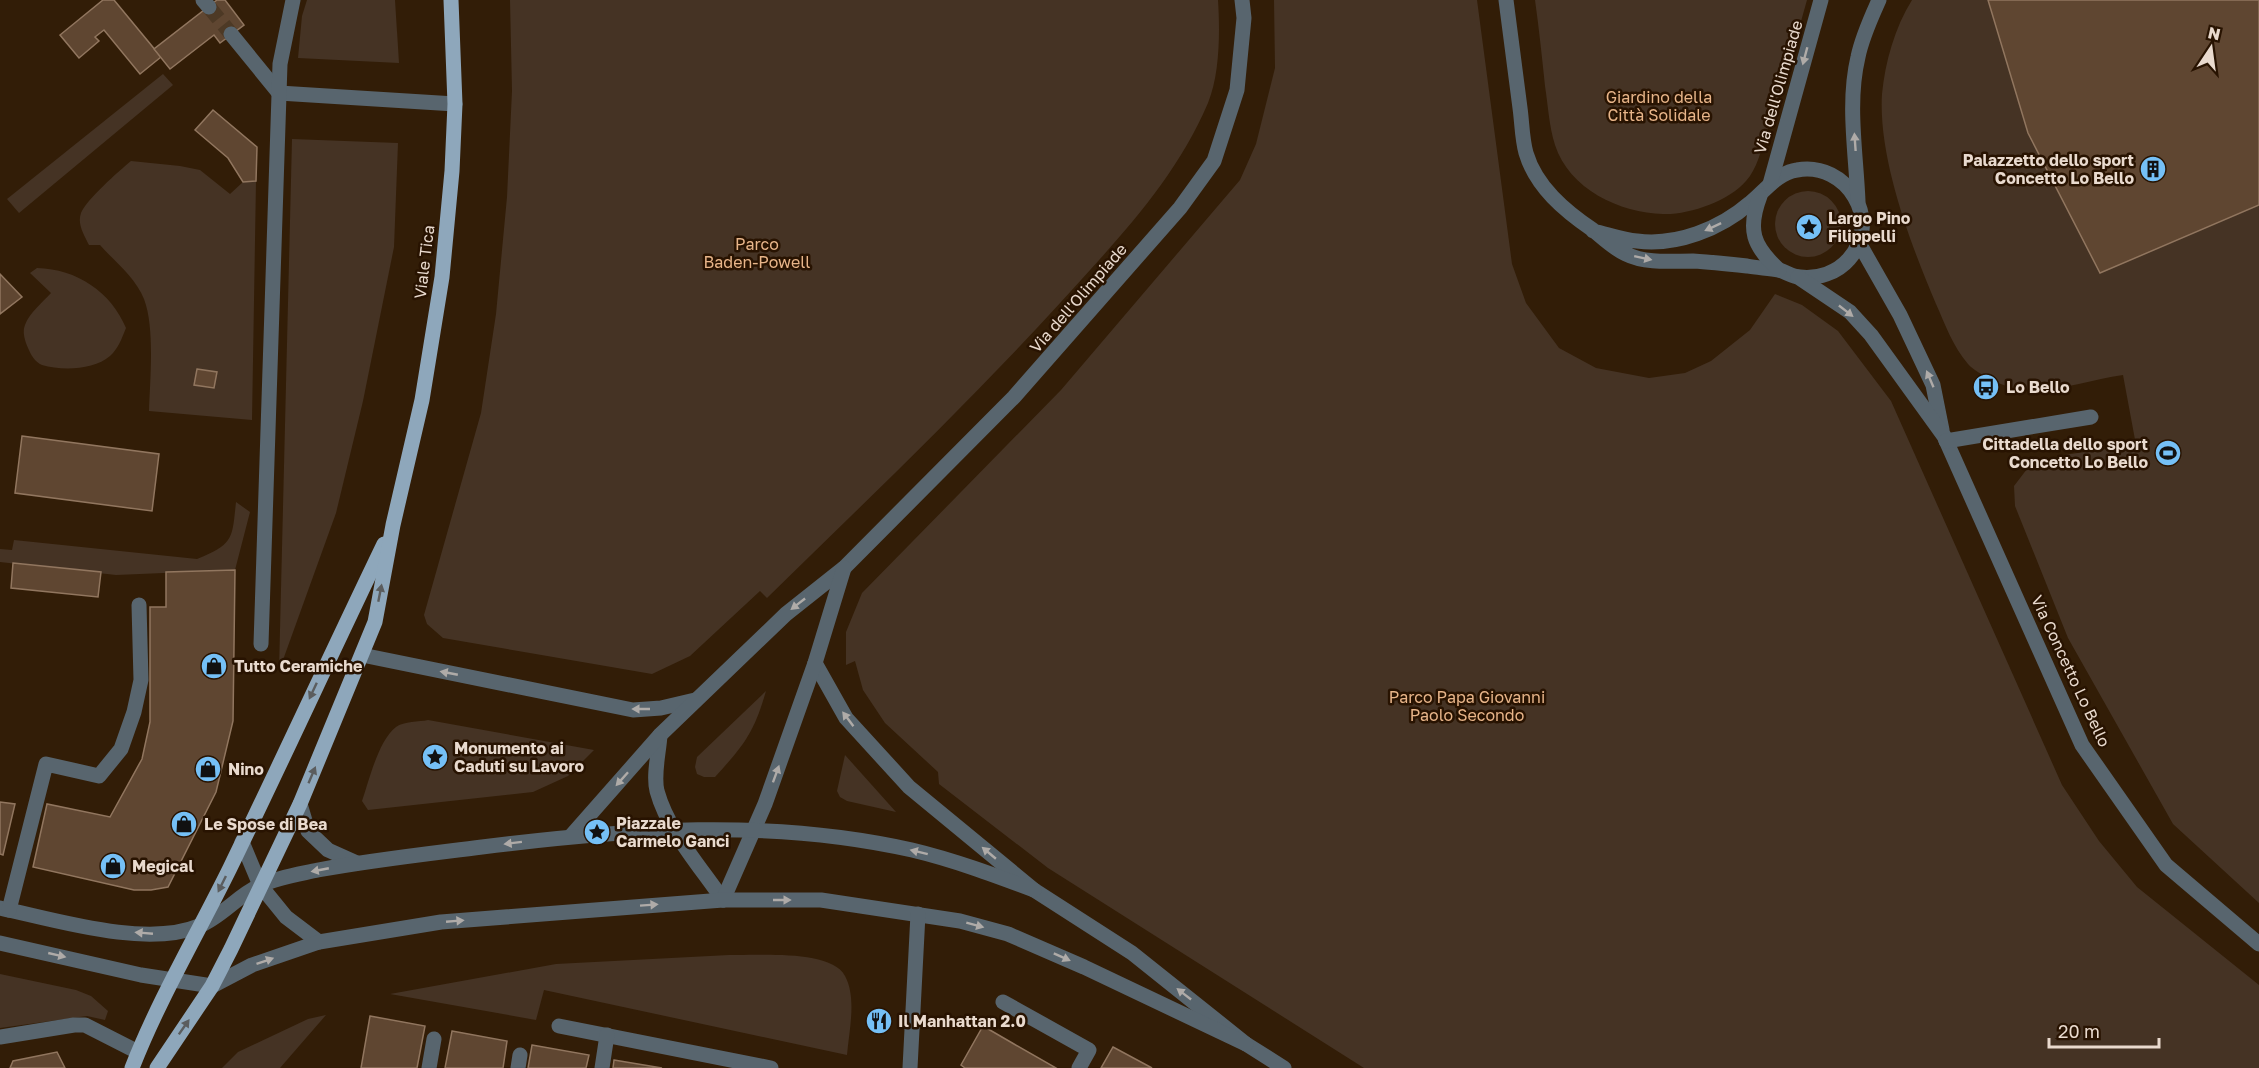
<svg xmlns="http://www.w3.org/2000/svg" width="2259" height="1068" font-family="'Golos Text',sans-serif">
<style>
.green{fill:#453324}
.building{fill:#5f4631;stroke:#91765f;stroke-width:1.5}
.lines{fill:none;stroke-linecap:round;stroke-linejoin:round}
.minor-tunnel{stroke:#4d3925;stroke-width:15;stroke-dasharray:15 8;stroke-linecap:butt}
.minor{stroke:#58656e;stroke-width:15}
.major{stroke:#8ea7bb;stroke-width:15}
.oneway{fill:#afaba8}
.oneway2{fill:#5b5d5e}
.labels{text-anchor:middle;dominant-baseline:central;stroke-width:5;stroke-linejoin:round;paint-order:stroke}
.street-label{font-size:16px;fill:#e9dace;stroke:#281301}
.park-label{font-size:16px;fill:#e8b589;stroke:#281301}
.poi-label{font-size:16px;font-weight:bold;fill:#e9dace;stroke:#281301;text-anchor:start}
</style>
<rect width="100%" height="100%" fill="#321d07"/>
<g class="green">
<path d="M307,0H395L399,63L298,58L302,16Z"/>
<path d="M510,0H1218C1220,31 1220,74 1208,103C1174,182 1117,240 1061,302C967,405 866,501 767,598L760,591L690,656L652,674L443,638L427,624L424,615L481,413L496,314L507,197L512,91Z"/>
<path d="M1274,0H1477L1512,264L1526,303L1559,348L1596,368L1649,378L1685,373L1711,361L1750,330L1775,294L1802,305L1838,331L1891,401L2062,785L2099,841L2137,887L2259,985V1068H1364L1048,868L939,784L938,772L885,723L863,690L855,661L846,665V632L862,593L1061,390L1240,180L1256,144L1275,68Z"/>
<path d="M1535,0H1807C1794,46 1782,91 1766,135C1761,150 1757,169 1746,181C1729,201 1689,215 1663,214C1620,213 1569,189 1555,145C1549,126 1548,105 1545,86C1542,57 1539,29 1535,0Z"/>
<path d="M1912,0H2259V903L2173,824L2068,638L2015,506L2014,486L2027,469L2063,455L2136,445L2123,375C2079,381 2033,403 1990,379C1983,375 1973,370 1968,364C1953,347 1945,324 1936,304C1911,245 1878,159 1882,94C1885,62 1895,27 1912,0Z"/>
<path d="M163,74L173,85L19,213L7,199Z"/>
<path d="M292,139L398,143L394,247L363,401L336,513L279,671Z"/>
<path d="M131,161L180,166L200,170L230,194L243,182L256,181L252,420L149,411C150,379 155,328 144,299C136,278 114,261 100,245H89C84,235 77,224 81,213C86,200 119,171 131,161Z"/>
<circle cx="1808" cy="224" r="33"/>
<path d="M37,268C77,269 111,292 126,328C122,338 118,349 110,356C94,370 62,371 42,365C35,362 31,355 28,348C25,341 22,332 25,325C29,313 43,302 51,293L30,273Z"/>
<path d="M236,502L250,512L235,570L116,575L0,562V549L12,550L14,540L197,559C234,544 232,539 236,502Z"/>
<path d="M766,691C754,733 744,745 715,777H704L697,774L695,767L697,757Z"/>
<path d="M428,720L594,750L568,776L533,792L368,810L362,801C369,781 378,741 396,727C404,721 419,722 428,720Z"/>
<path d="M845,755L896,812L847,801L840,797L837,791Z"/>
<path d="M729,955C757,956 831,949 845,976C857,998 849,1031 847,1055L544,990L536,1020L390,994L556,964Z"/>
<path d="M0,974L76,990L91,996L108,1011L105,1020L87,1016L0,1028Z"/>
<path d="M326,1015L280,1068H222L238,1052L308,1019Z"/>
</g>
<g class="building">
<path d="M103,0H114L161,57L140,74L104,30L95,37L99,41L79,58L60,35Z"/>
<path d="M217,0H225L244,25L220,43L214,35L170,69L154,49Z"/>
<path d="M1988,0H2259V205L2100,273L2028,133Z"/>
<path d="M213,110L257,147L256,181L243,182L228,158L195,130Z"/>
<path d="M0,274L22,297L0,314Z"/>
<path d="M197,369L217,372L214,388L194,385Z"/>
<path d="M22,436L159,454L152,511L15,493Z"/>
<path d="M13,563L101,572L98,597L11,588Z"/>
<path d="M235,570L233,721L216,792L168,887L151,890H134L33,867L47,804L110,817L142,759L150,722V607H166V572Z"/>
<path d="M0,802L15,804L3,855L0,854Z"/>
<path d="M370,1016L425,1026L417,1068H361Z"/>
<path d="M983,1026L1014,1044L1056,1068H965L961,1065Z"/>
<path d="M452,1031L507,1041L503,1068H445Z"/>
<path d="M532,1045L589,1055L586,1068H528Z"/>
<path d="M1113,1047L1152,1068H1101Z"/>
<path d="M57,1052L65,1068H10L13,1061Z"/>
<path d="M614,1060L662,1068H613Z"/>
</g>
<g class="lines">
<path class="minor-tunnel" d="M209,7L231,34"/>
<g class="minor">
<path d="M203,0L209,7"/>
<path d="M1506,0C1511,36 1515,72 1520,108C1522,122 1522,139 1526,153C1536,187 1565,211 1593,230C1603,238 1614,249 1626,254C1646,264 1672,261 1693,261C1711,262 1729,264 1747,266C1757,268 1768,268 1779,270C1786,272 1793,277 1800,277C1818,279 1837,273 1849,259C1883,221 1847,161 1797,170C1777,173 1765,191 1750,203C1720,229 1677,246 1637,241C1623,240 1607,234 1593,231"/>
<path d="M231,34L279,93L455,104"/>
<path d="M1770,184L1821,0"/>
<path d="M1760,196C1747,230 1753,246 1779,270"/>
<path d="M1858,201C1856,153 1847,103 1858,57C1862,37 1871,18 1879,0"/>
<path d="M1859,243L1900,315L1933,385L1942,430"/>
<path d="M1798,277L1850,312L1871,335L1944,436L2082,745L2166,865L2259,944"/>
<path d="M1946,441L2091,417"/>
<path d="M261,644L280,64L293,0"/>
<path d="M362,655L633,710L661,708L695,700"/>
<path d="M815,663L846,718L909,787L1034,890L1132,953L1246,1044L1284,1068"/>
<path d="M660,735C659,752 653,775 657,791C668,831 700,866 723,900"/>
<path d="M300,804L308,831L328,850L357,863"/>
<path d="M571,836L660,735L786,614L844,568L1014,397L1180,208L1214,161L1237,90L1244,18L1242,0"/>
<path d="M242,842L260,885L286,917L319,942"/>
<path d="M723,900L765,804L815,663L844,568"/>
<path d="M0,908C56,920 146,948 199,926C222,917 239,894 261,885C279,877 300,874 318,870C372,860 427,854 482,847C626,829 770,818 912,850C954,860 994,875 1034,890"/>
<path d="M9,910L46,764L99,776L121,749L134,712L141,680L139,605"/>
<path d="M0,943L141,975L212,986L252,965L319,942L441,922L723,900H821L960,921L1008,934L1084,967L1246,1044"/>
<path d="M1003,1002L1089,1050L1079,1068"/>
<path d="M559,1026L771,1068"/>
<path d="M0,1037L74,1025H85L138,1052"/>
<path d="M429,1068L434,1039"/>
<path d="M518,1068L520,1055"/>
<path d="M602,1068L607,1035"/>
<path d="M910,1068L918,914"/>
</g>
<g class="major">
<path d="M132,1068C159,999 197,935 230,868C282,761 332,652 384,544"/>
<path d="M157,1068L212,986L231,949L300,804L375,622L393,525L422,400L442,277L452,171L455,104L451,0"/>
</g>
</g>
<defs><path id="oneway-solid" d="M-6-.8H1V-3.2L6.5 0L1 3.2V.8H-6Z" transform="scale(1.5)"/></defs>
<g class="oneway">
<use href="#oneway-solid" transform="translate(1805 56) rotate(105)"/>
<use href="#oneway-solid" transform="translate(1855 142) rotate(-94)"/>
<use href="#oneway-solid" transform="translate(1713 227) rotate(155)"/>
<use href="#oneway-solid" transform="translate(1643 258) rotate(12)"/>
<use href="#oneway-solid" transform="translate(1846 311) rotate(38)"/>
<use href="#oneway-solid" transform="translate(1930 379) rotate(-113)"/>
<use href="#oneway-solid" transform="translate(798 604) rotate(142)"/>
<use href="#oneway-solid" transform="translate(449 673) rotate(-169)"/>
<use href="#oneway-solid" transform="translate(641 709) rotate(180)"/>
<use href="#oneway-solid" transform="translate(848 719) rotate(-127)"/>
<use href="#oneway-solid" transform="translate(776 774) rotate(-70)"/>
<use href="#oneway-solid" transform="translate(622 779) rotate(132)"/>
<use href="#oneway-solid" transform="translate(513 843) rotate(173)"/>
<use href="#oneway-solid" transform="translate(919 852) rotate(-166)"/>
<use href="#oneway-solid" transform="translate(989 853) rotate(-140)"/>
<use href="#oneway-solid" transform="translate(320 870) rotate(169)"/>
<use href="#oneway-solid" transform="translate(782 900)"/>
<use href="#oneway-solid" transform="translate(649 905) rotate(-4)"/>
<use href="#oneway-solid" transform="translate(455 921) rotate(-5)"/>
<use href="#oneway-solid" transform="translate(975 925) rotate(15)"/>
<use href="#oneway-solid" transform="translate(144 933) rotate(-175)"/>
<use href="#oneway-solid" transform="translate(57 955) rotate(13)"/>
<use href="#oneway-solid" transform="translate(1062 957) rotate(24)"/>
<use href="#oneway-solid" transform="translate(265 961) rotate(-19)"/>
<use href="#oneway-solid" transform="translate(1184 994) rotate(-142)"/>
</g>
<g class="oneway2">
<use href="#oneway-solid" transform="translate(380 593) rotate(-79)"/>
<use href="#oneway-solid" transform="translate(313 691) rotate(115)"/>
<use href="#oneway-solid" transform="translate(312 775) rotate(-67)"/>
<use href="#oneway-solid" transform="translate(222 884) rotate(116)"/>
<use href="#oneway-solid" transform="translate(184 1027) rotate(-55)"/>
</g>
<defs>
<symbol id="building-disc" viewBox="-11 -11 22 22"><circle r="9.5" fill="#75c0f6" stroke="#281301"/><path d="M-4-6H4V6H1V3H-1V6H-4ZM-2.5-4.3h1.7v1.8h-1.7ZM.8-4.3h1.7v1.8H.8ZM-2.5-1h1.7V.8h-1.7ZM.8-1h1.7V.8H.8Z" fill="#111"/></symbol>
<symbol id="sight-disc" viewBox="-11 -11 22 22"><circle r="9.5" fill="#75c0f6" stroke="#281301"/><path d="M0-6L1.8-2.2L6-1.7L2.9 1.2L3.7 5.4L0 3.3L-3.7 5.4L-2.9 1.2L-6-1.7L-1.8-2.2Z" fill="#111"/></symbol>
<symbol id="bus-disc" viewBox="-11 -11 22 22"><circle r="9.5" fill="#75c0f6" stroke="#281301"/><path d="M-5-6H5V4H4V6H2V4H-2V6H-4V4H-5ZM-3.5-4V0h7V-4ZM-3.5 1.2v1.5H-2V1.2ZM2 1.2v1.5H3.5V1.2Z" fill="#111"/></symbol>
<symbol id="stadium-disc" viewBox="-11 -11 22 22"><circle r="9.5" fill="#75c0f6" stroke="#281301"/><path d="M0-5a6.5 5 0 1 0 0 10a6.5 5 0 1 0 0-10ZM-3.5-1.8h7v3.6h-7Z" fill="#111"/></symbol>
<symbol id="shop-disc" viewBox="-11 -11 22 22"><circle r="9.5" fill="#75c0f6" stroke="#281301"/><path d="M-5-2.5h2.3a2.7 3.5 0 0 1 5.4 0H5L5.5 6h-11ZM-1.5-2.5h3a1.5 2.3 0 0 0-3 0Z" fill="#111"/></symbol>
<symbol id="restaurant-disc" viewBox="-11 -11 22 22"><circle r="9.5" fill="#75c0f6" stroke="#281301"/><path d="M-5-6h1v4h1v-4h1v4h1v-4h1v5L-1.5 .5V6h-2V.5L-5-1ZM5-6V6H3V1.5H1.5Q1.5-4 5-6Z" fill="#111"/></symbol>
</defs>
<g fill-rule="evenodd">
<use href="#building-disc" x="2138" y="154" width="30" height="30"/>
<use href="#sight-disc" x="1794" y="212" width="30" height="30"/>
<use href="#bus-disc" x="1971" y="372" width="30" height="30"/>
<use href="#stadium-disc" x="2153" y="438" width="30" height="30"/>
<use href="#shop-disc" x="199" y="651" width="30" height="30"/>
<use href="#sight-disc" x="420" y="742" width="30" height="30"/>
<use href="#shop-disc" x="193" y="754" width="30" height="30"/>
<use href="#shop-disc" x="169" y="809" width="30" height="30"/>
<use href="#sight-disc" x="582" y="817" width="30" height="30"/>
<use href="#shop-disc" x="98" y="851" width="30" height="30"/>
<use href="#restaurant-disc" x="864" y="1006" width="30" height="30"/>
</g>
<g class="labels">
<g class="street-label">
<text transform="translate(1778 87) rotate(-74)">Via dell'Olimpiade</text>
<text transform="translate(424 262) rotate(-83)">Viale Tica</text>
<text transform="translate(1078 298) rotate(-49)">Via dell'Olimpiade</text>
<text transform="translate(2071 671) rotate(65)">Via Concetto Lo Bello</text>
</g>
<g class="park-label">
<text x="1659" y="97">Giardino della<tspan x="1659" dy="18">Città Solidale</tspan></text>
<text x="757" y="244">Parco<tspan x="757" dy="18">Baden-Powell</tspan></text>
<text x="1467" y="697">Parco Papa Giovanni<tspan x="1467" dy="18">Paolo Secondo</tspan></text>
</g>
<g class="poi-label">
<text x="2134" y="160" text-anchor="end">Palazzetto dello sport<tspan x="2134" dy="18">Concetto Lo Bello</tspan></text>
<text x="1828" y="218">Largo Pino<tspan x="1828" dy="18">Filippelli</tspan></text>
<text x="2006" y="387">Lo Bello</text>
<text x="2148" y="444" text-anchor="end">Cittadella dello sport<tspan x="2148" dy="18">Concetto Lo Bello</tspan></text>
<text x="234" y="666">Tutto Ceramiche</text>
<text x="454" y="748">Monumento ai<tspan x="454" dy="18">Caduti su Lavoro</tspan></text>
<text x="228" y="769">Nino</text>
<text x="616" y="823">Piazzale<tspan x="616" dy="18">Carmelo Ganci</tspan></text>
<text x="204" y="824">Le Spose di Bea</text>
<text x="132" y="866">Megical</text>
<text x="898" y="1021">Il Manhattan 2.0</text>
</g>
</g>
<g transform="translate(2211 48) rotate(13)" stroke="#281301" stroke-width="4.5" paint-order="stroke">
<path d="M0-4.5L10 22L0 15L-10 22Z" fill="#e9dace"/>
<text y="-9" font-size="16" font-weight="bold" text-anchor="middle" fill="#e9dace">N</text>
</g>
<path d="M2049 1038v9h110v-9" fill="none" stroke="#e9dace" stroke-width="3"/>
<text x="2058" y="1038" font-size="18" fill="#e9dace" stroke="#281301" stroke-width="4.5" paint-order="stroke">20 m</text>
</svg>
